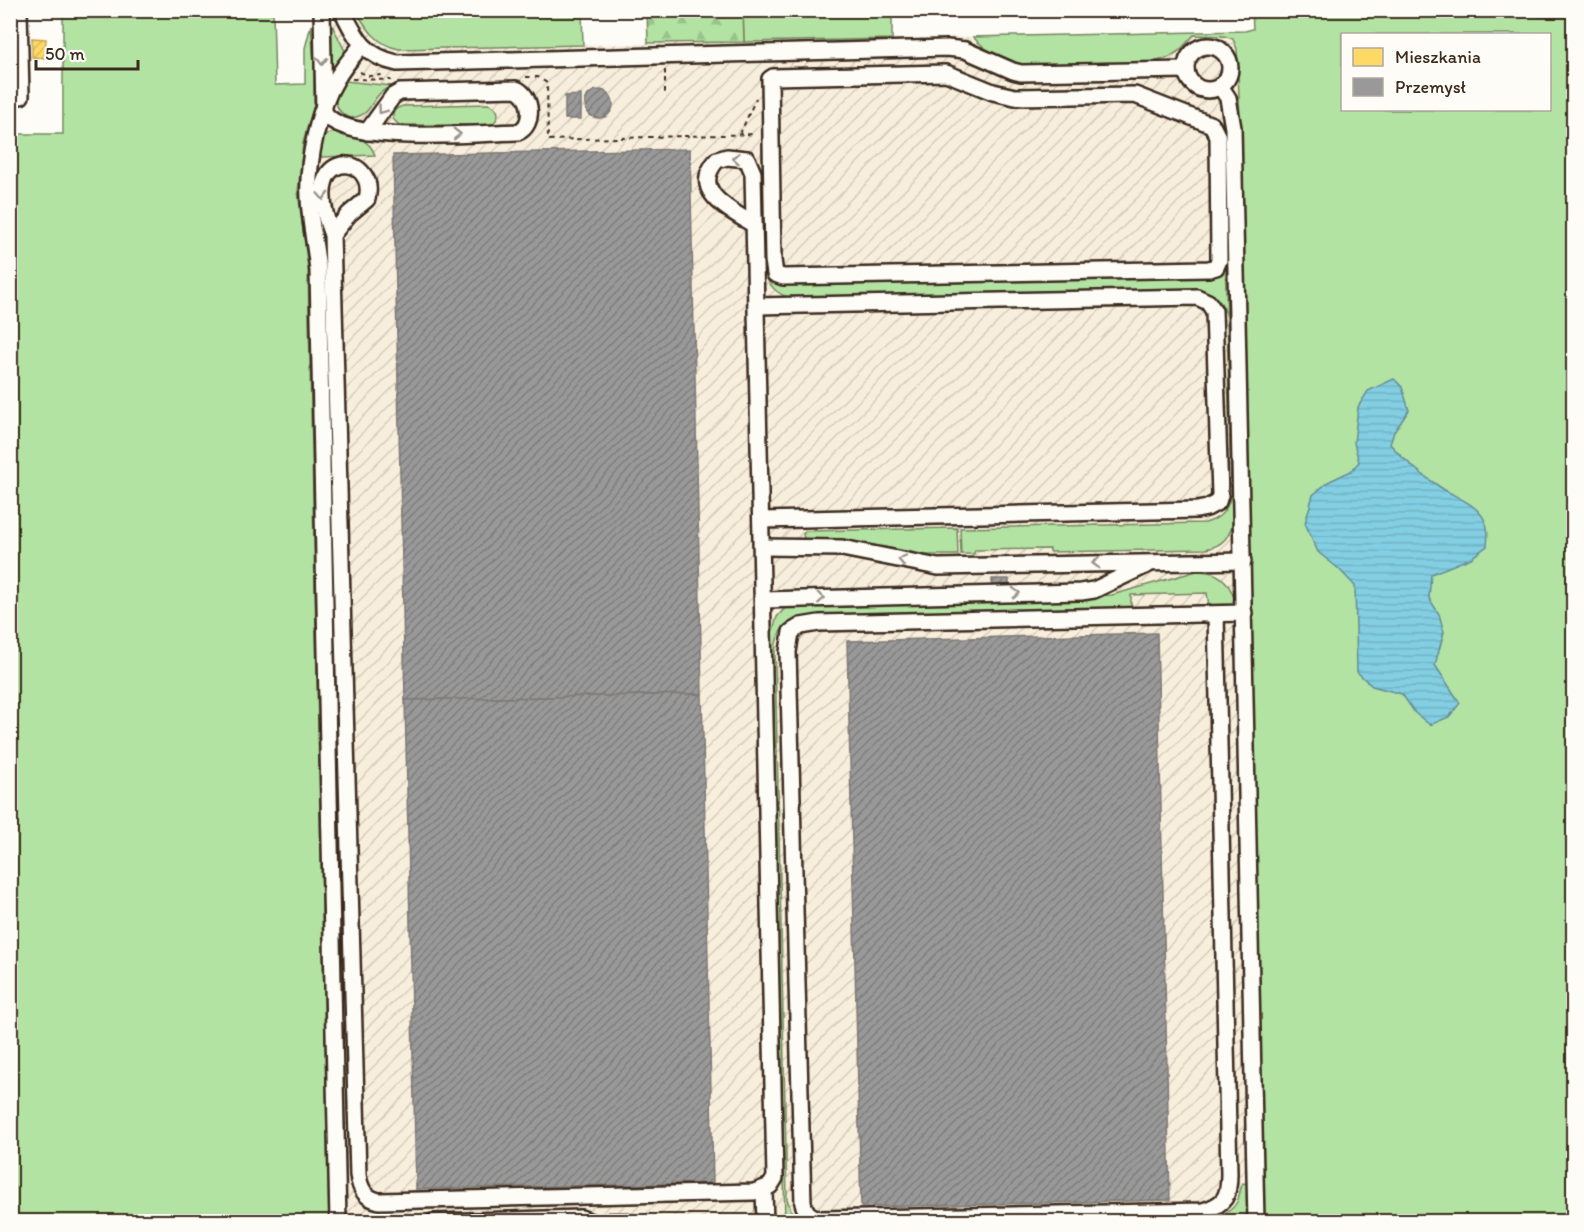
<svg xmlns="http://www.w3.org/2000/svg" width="1584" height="1232" font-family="Itim,sans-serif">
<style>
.industrial{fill:url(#industrial-furrows)}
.green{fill:#b2e3a3;stroke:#768660;stroke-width:1.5;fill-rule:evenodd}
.forest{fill:url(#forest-firs);stroke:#768660;stroke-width:1.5}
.water{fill:url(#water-rules);stroke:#668c94;stroke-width:1.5}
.homes{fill:url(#homes-hatch);stroke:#c4a450;stroke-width:1.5}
.industry{fill:url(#industry-hatch);stroke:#7d7874;stroke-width:1.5}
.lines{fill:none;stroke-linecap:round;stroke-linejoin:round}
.minor-casing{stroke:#3b2a1e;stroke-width:20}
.path{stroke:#3b2a1e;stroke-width:2;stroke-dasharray:4.5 4.5;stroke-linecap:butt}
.minor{stroke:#fdfcf7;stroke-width:15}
.oneway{stroke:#9c938a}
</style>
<defs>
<pattern id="industrial-furrows" width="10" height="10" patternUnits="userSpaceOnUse" patternTransform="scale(1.5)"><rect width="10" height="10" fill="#f8eedc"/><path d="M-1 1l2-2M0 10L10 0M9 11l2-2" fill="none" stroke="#d6ccbc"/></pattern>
<pattern id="forest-firs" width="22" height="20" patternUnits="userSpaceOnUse" patternTransform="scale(1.5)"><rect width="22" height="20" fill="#b2e3a3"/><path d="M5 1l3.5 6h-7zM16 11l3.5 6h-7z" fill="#9ac38c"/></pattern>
<pattern id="water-rules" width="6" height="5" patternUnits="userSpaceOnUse" patternTransform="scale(1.5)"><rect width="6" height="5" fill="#82cee2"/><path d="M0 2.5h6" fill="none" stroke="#71b1c1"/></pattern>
<pattern id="homes-hatch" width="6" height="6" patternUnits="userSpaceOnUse" patternTransform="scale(1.5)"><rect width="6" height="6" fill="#ffd966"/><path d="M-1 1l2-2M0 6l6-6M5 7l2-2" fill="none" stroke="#dbba58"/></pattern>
<pattern id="industry-hatch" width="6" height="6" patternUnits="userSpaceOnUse" patternTransform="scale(1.5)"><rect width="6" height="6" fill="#999"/><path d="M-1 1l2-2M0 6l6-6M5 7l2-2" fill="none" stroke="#7e7d7c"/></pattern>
</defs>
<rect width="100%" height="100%" fill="#fdfcf7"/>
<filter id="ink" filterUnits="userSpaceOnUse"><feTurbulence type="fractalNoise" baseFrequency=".0167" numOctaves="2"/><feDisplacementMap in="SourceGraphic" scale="12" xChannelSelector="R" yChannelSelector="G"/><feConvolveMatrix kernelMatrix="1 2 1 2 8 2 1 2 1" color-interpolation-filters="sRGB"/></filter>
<g filter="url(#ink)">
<path class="industrial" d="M360,18L374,38L386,47L399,49L1245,31L1273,1221H320L275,85L305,84V48L311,25Z"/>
<g class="green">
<path d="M1252,10H1538L1539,17H1573V1221H1264L1240,145H1243L1241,144L1237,49L1233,39L1224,36L1194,35L1179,51L1168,58L1147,64L1026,65C1004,62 988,53 973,37L1245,31L1253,29ZM1342,34H1550V110H1342Z"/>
<path d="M63,11H273L275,85L305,84V48L311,25L314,63V105L303,143L298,192L308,268L309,318L329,1221H11L10,134H63Z"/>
<path d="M356,11H582L583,45L399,49C377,45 367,29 356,11Z"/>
<path d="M743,11H892V39L744,42Z"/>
<path d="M327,15L345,51L328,83Z"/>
<path d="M345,81L392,86C367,96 377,114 351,118C338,114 334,104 336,91Z"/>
<path d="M489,104C500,108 501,118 491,125H399L393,119C392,111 396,108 403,106Z"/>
<path d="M1221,127L1233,519C1232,535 1222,547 1205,549L1050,552V549L975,550L974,554H961L960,528L1205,523C1220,519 1229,509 1231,493L1227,318C1224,303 1215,293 1199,289L787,297C775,292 768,285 765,271L762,148L764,157L767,273L1224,261Z"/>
<path d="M333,132C349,132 370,139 375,155L322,157L318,153C319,142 323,135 333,132Z"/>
<path d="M957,528L958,555H927L841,539H804L803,534L806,531Z"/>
<path d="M1197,571C1217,571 1228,579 1234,598L1232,605L1209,606L1207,593L1131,595V607L1129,609L810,616C787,618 776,630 775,652L787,1199L793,1216L798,1221L785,1222L772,633L777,617L788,605L1112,595Z"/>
<path d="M1243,1183L1248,1184V1221H1203C1215,1215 1229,1216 1237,1202C1240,1195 1240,1188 1243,1183Z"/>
</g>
<path class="forest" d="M647,11H743L744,42L648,43Z"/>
<path class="water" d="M1394,379L1402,387L1409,410L1394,432L1390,444C1405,462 1423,476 1443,489C1456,497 1476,504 1484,519C1489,528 1488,536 1487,546L1471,558L1431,574L1429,598L1439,614L1444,632L1435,665L1460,703L1449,717L1430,725L1415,713L1402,694L1372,686L1357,672L1355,586L1339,569L1318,552L1305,523L1313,495L1328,482L1351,471L1359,462L1354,443L1358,407L1368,391Z"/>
<g class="homes">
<path d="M1102,10H1135V15L1102,16Z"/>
<path d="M32,38L46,39L45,58L32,57Z"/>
</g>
<g class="industry">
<circle cx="599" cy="104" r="14"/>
<path d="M581,95V119H565V96Z"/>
<path d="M690,149L702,694L405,700L393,155Z"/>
<rect x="992" y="579" width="17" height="7"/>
<path d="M1157,633L1170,1200L861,1207L847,641Z"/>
<path d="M702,694L713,1183L416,1189L405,700Z"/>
<path d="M608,1212H629V1216L608,1217Z"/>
</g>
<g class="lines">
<defs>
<g id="minor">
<path d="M19,10L21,96"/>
<path d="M322,10L324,112C343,146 480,133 518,132C535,125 532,95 516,89L400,92L393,96L367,132"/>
<path d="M342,10C356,38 364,56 397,63L947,48L965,50L1013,71L1021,73L1186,70"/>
<circle cx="1208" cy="68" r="22"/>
<path d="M946,73L993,92L1015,97L1135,95L1212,125L1218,137L1219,260L1216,267L1209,269L783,277L775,274L773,260L770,79L773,77Z"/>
<path d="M1220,86L1228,98L1233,128L1256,1222"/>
<path d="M332,235L349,214L367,199C379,153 296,143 332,235L358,1175C360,1189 365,1198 379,1201L754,1192L770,1186L775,1178L753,173L747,159L727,157L717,160C689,192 731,210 754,225"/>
<path d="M756,306L1197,297L1208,302L1214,311L1220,495L1218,502L1207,508L1197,510L761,520"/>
<path d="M762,547L842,548L938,567L1243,561"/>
<path d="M763,600L1081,592L1094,590L1149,564"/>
<path d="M1216,614L1229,1173C1229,1196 1226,1204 1203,1211L820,1219C810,1216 806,1214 803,1203L788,652L791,632L801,626L819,623L1244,613"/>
<path d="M764,1191L765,1222"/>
<path d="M338,1222L318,271C316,247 310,223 309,198C307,162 318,109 337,78C344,66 353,56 362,45"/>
<path d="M433,1222L581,1218L591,1222"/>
</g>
</defs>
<use href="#minor" class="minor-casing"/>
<g class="path">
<path d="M665,70V92H670"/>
<path d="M360,72L369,76L383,75"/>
<path d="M526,77H538L547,83L548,140L756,134"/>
<path d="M352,79L391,80"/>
<path d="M740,134L756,98"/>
</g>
<use href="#minor" class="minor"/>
</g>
<defs><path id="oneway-chevron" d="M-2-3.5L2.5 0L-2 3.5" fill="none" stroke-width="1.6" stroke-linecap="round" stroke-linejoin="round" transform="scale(1.5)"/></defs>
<g class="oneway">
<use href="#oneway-chevron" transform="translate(322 61) rotate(89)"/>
<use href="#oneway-chevron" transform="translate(382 110) rotate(126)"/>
<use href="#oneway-chevron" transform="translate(457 134) rotate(-1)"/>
<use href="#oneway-chevron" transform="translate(736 158) rotate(-176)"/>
<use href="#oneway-chevron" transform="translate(323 196) rotate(87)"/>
<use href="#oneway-chevron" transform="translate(902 560) rotate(-169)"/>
<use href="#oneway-chevron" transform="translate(1096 563) rotate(179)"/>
<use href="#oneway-chevron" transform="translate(1016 593) rotate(-2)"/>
<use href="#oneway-chevron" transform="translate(821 598) rotate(-2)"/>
</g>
</g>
<rect width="1584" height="1232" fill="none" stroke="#fdfcf7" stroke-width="36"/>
<rect x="18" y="18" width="1548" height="1196" fill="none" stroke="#3b2a1e" stroke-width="2" filter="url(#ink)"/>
<rect x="1341" y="33" width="210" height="78" fill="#fdfcf7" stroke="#afa8a0" stroke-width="1.5"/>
<rect x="1353" y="48" width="30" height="18" fill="#ffd966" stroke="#afa8a0" stroke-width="1.5"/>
<text x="1395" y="63" font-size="18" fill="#3b2a1e">Mieszkania</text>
<rect x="1353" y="78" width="30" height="18" fill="#999999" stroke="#afa8a0" stroke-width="1.5"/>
<text x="1395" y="93" font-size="18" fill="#3b2a1e">Przemysł</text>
<path d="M36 60v9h102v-9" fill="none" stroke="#3b2a1e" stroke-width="3"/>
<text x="45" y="60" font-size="18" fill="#3b2a1e" stroke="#fdfcf7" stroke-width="4.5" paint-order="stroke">50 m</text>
</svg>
